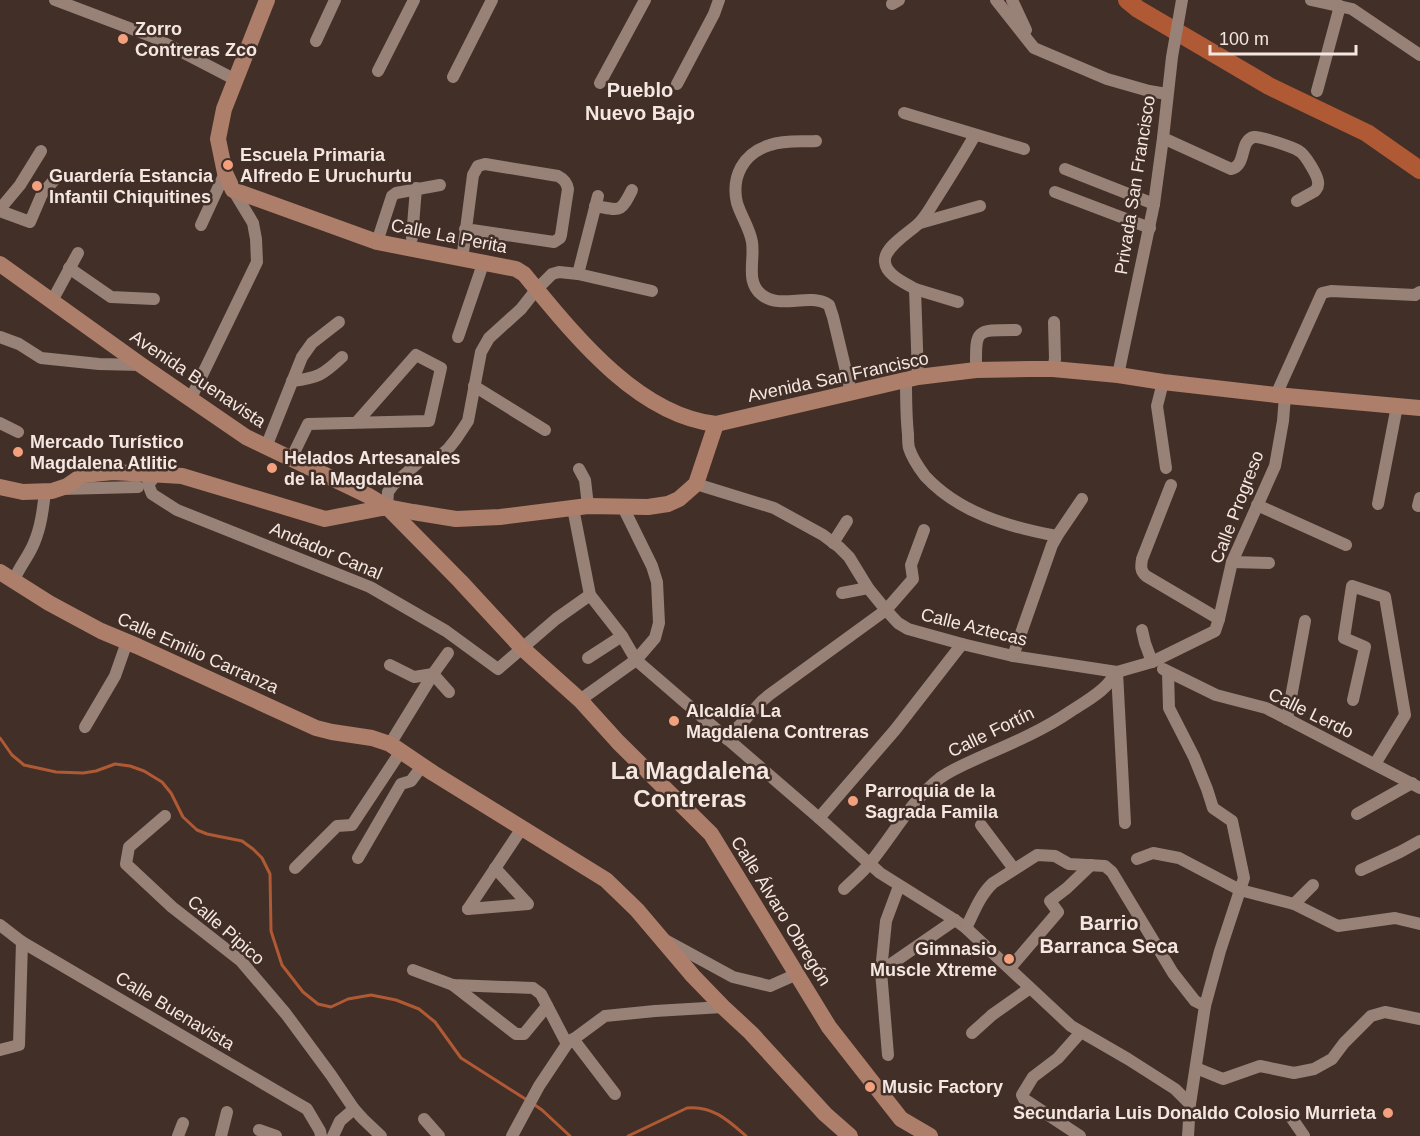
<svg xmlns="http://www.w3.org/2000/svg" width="1420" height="1136" font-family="Arial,sans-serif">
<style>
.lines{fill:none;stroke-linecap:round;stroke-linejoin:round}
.stream{stroke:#af5a34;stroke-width:3}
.river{stroke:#af5a34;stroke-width:18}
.street{stroke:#988177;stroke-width:12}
.secondary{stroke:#ad7e6a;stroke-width:16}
.poi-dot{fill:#f2a07e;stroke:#422f27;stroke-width:2}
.labels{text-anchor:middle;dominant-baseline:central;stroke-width:5;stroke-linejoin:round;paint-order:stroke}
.poi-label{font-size:18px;font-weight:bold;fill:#f4e7e1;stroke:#422f27;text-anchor:start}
.street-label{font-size:18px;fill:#f4e7e1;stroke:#422f27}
.neighbourhood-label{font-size:20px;font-weight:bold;fill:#f4e7e1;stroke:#422f27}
.district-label{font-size:24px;font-weight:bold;fill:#f4e7e1;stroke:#422f27}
</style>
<rect width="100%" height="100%" fill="#422f27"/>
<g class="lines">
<g class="stream">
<path d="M0,738L12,755L24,765L56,772L83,773L96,771L115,764L130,766L144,771L162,782L171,793L183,817L197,830L207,834L242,841L253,849L262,858L270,874L271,931L282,965L303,992L318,1004L331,1007L348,999L371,995L396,1000L419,1009L435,1022L461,1058L527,1100"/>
<path d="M532,1103L542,1110L570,1136"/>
<path d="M628,1136L687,1108C712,1105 729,1121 746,1136"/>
</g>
<path class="river" d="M1127,0L1138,9L1269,86L1367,133L1420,170"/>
<g class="street">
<path d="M55,0L153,37L236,80"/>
<path d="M996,0L1034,48L1107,79L1149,91L1167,94"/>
<path d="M1012,0L1026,30"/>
<path d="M1311,0L1352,9L1420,55"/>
<path d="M892,4L899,0"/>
<path d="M316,41L335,0"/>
<path d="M378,71L414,0"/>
<path d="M453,77L492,0"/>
<path d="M600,83L645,0"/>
<path d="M677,84L714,14L719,0"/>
<path d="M1317,91L1340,6"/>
<path d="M904,113L1024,149"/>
<path d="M1163,138L1231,169C1247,166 1239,140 1254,137C1260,136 1293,147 1299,151C1305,154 1318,176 1318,182C1319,187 1317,188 1315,191L1297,201"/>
<path d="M816,141C801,142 784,140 770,145C743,153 731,177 737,203C741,216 750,229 752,242C755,260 745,282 762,295C781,310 809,292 829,305L833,317L851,392"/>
<path d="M1065,169L1154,204"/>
<path d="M1055,192L1150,228"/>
<path d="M595,206C620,210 620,214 632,190"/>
<path d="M0,209L20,185L41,151"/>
<path d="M0,211L30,222L42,194L56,178"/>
<path d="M920,223L980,206"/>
<path d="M201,225L225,173"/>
<path d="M412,238L416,188"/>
<path d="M377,242L392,196L396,193L440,185"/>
<path d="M462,260L473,175L478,166L485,164L558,176C564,179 567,183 568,189L561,235L560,238L554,242L465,229"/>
<path d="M69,268L111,297L154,299"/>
<path d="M578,274L598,196"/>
<path d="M915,289L958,302"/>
<path d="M52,301L78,253"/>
<path d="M0,337L19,344L41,358L99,364L141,365"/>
<path d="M458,337L483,264"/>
<path d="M1053,369L1055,359L1054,322"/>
<path d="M976,370C976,329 974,330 1016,330"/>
<path d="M1118,375L1154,204L1163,138L1172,57L1182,0"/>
<path d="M918,377L915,289C905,283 886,275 885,262C883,248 908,233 917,225C924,219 929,210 934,202C948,180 962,158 975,135"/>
<path d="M906,379C906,398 906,416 908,434C908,439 908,444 909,448C912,458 919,468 925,476C959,513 1009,527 1057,536"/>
<path d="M292,381C318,378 323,375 342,357"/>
<path d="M1163,382L1157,406L1166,468"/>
<path d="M474,386L545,430"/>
<path d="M1276,395L1322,293L1331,291L1415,295L1420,292"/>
<path d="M191,398L257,262L256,239L253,223L233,190"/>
<path d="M0,423L18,432"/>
<path d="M266,447L302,357L312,343L339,322"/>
<path d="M291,459L308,424L429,421L441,368L416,355L356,423"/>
<path d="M579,469L585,480L588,506"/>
<path d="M155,473L152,480L148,484L152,494L177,510L370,587L446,631L498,669L556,619L590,595"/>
<path d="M696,484L774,508L823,535L839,547L849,557L868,588L886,610L898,623L908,629L962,644L1013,656L1117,672L1152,662L1215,631L1219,619L1232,562L1275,466L1283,421L1285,396"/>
<path d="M1171,485L1142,559C1141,566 1140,571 1146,576L1219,619"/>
<path d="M61,489L138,487"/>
<path d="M1378,504L1397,406"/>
<path d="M1257,505L1346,545"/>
<path d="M1418,506L1420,498"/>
<path d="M387,507L388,492L393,485L421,460L440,456L448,449L456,439L468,421L481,352L489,338L521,309L536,290L552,274L559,272L578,274L652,291"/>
<path d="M573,508L590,595L622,636L636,660L819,818L880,873L955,920L966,928L1071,1026L1128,1059L1175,1089L1190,1104"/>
<path d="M833,543L847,521"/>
<path d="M1232,562L1269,563"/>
<path d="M14,580C19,567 29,556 34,543C41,527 43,509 45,492"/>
<path d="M842,593L868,588"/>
<path d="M1142,630L1145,643L1152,662"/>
<path d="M1013,656L1052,545L1057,536L1082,499"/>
<path d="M588,658L622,636"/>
<path d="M390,665L414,677L433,674L449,692"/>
<path d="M1163,669L1216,695L1266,708L1420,788"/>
<path d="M1117,672L1125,823"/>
<path d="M1168,672L1169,708L1194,757L1207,789L1213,808L1232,821L1244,878L1220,951L1205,1006L1190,1104L1188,1136"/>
<path d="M580,700L636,660L655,638L659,623L657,582L652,566L623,507"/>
<path d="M1353,700L1365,647L1344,638L1352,586L1385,597L1405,715L1375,764"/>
<path d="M1287,719L1305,621"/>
<path d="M85,727L115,676L127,642"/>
<path d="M727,739L762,701L769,695L886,610L913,579L911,565L924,530"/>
<path d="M390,744L433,674L448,653"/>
<path d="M1357,814L1412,783"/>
<path d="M165,816L129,847L126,864L172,907L241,961L286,1014L331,1075L354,1109L363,1119L381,1136"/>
<path d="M819,818L895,730L962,644"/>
<path d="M981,825L1014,869"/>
<path d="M358,858L401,784L411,781L422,766"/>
<path d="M1137,859L1153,853L1179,858L1240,890L1294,904L1338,926L1395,918L1420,924"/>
<path d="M295,868L337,826L352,825L401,751"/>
<path d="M1361,870L1400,852L1420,841"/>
<path d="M844,889C852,881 862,873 870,863C893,835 911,801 940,778C954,768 970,762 985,755C1015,742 1045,729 1071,711C1083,703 1113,687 1114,672"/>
<path d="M1294,904L1313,885"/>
<path d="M468,909L528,904L495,868"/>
<path d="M468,909L522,828"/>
<path d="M0,925L22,942L307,1109L320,1131L321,1136"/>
<path d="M966,928C974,912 980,895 993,883L1037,855L1055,856L1069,864L1105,866L1112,872L1173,973L1195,1001L1205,1006"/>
<path d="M667,941L733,977L770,986L797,974"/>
<path d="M1010,968L1058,912L1050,901L1067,888L1091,865"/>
<path d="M413,970L453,985L533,988L541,994L567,1044"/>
<path d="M881,971L955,920"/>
<path d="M453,985L516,1034H524L547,1006"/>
<path d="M972,1033L992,1015L1030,988"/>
<path d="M573,1039L615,1094"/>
<path d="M0,1050L19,1045L22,942"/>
<path d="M888,1055L881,971L886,921L899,886"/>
<path d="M1196,1068L1223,1079L1260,1066L1294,1073L1314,1069L1332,1059L1344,1043L1371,1016L1385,1012L1420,1019"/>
<path d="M1291,1117L1304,1136"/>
<path d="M424,1119L439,1136"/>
<path d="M259,1130L276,1136"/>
<path d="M178,1136L183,1123"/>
<path d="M221,1136L227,1112"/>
<path d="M333,1136L340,1121L354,1109"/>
<path d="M512,1136L539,1086L567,1044L605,1016L655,1011L723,1007"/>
<path d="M1080,1136L1024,1099L1022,1095L1033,1077L1058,1058L1081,1032"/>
</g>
<g class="secondary">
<path d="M267,0L224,109L218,139L225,173L233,190L377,242L516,269L524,274C572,332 636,415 716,424L918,377L976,370L1030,369H1053L1118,375L1163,382L1276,395L1420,408"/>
<path d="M0,264L141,365L246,437L369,496L387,507L460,581L522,648L580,700L618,742L711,834L829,1027L901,1119L930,1136"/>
<path d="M0,487L23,492L52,491L67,486L83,475L113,472L182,476L325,519L387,507L413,512L456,519L500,517L588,506L648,507L668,504L679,499L696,484L716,424"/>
<path d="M0,572L49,603L101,631L137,646L316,728L332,732L372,738L390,744L433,773L606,880L637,910L693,976L723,1007L751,1033L825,1114L850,1136"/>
</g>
</g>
<g class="poi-dot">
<circle cx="123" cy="39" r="6"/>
<circle cx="228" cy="165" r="6"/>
<circle cx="37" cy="186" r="6"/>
<circle cx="18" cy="452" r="6"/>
<circle cx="272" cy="468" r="6"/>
<circle cx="674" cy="721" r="6"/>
<circle cx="853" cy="801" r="6"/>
<circle cx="1009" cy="959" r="6"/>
<circle cx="870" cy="1087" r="6"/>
<circle cx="1388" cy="1113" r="6"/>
</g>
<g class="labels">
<g class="poi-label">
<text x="135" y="29">Zorro<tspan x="135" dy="21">Contreras Zco</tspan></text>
<text x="240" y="155">Escuela Primaria<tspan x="240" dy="21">Alfredo E Uruchurtu</tspan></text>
<text x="49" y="176">Guardería Estancia<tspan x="49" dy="21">Infantil Chiquitines</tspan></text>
<text x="30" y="442">Mercado Turístico<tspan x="30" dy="21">Magdalena Atlitic</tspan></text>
<text x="284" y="458">Helados Artesanales<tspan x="284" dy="21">de la Magdalena</tspan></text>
<text x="686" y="711">Alcaldía La<tspan x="686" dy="21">Magdalena Contreras</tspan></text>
<text x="865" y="791">Parroquia de la<tspan x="865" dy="21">Sagrada Famila</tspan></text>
<text x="997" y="949" text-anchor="end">Gimnasio<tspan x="997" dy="21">Muscle Xtreme</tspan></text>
<text x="882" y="1087">Music Factory</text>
<text x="1376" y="1113" text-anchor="end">Secundaria Luis Donaldo Colosio Murrieta</text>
</g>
<g class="street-label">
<text transform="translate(1135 185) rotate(-81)">Privada San Francisco</text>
<text transform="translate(449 236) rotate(11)">Calle La Perita</text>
<text transform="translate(838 377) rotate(-12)">Avenida San Francisco</text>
<text transform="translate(198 379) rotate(34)">Avenida Buenavista</text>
<text transform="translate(1237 507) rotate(-69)">Calle Progreso</text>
<text transform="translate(326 551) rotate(23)">Andador Canal</text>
<text transform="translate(974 627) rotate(14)">Calle Aztecas</text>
<text transform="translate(198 653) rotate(24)">Calle Emilio Carranza</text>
<text transform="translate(1311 713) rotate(26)">Calle Lerdo</text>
<text transform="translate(991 732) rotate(-26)">Calle Fortín</text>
<text transform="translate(781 911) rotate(58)">Calle Álvaro Obregón</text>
<text transform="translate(226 930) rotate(41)">Calle Pipico</text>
<text transform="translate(175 1011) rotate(31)">Calle Buenavista</text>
</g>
<g class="neighbourhood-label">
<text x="640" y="90">Pueblo<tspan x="640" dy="23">Nuevo Bajo</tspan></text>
<text x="1109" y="923">Barrio<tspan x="1109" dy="23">Barranca Seca</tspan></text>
</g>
<g class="district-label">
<text x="690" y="770">La Magdalena<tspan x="690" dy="28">Contreras</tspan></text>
</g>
</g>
<path d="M1210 45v9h146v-9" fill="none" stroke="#f4e7e1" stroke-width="3"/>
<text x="1219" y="45" font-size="18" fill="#f4e7e1" stroke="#422f27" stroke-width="4.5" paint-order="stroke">100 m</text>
</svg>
